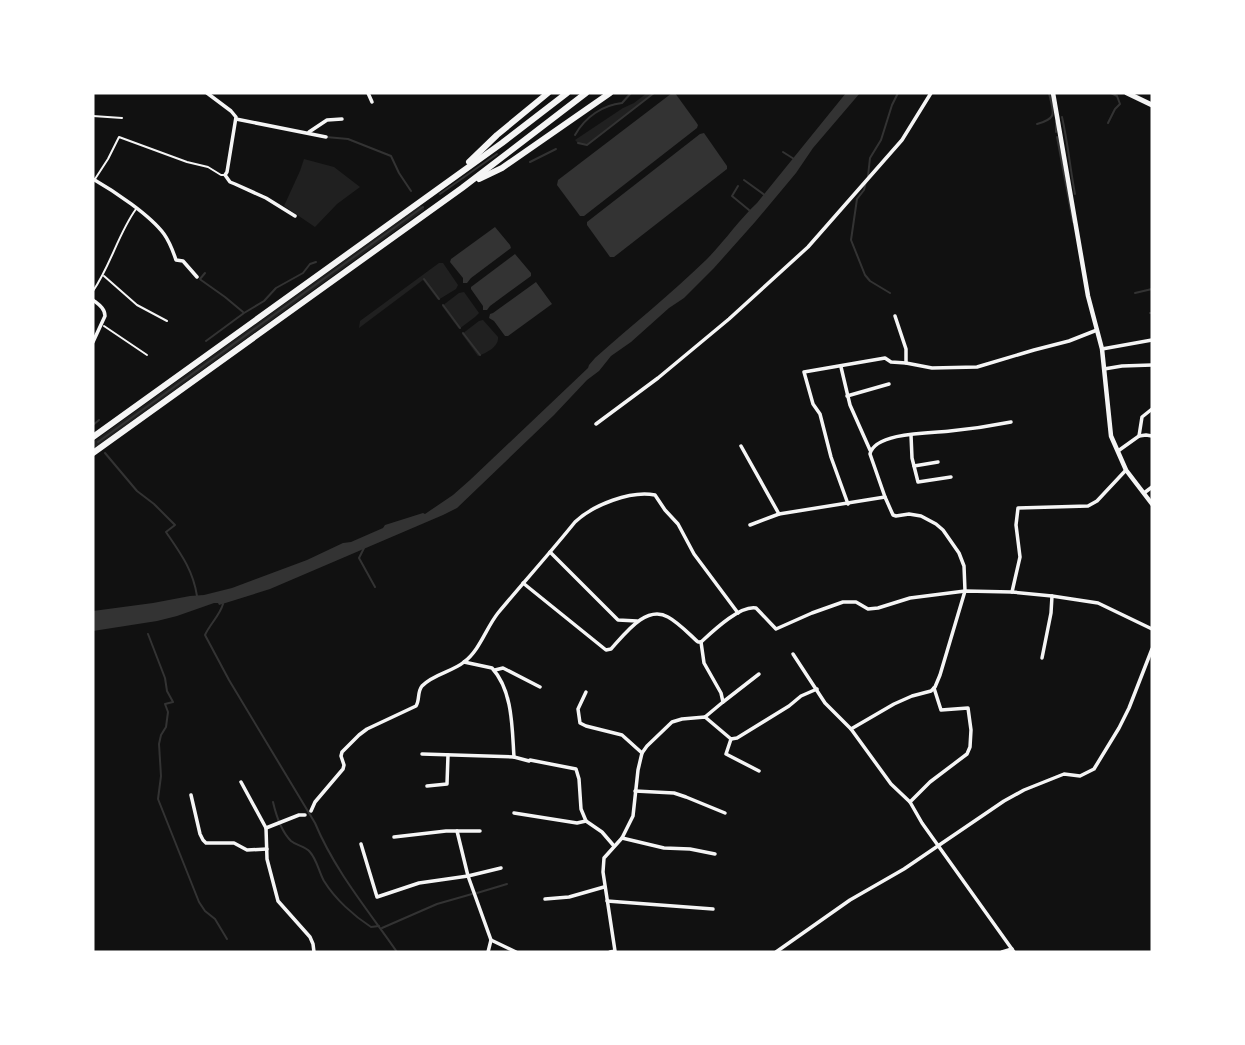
<svg xmlns="http://www.w3.org/2000/svg" width="1245" height="1045" font-family="'Libre Baskerville',serif">
<style>
.green{fill:#202020}
.water{fill:#333}
.lines{fill:none;stroke-linecap:round;stroke-linejoin:round}
.stream{stroke:#333;stroke-width:2}
.path{stroke:#f5f5f5;stroke-width:2}
.service{stroke:#f5f5f5;stroke-width:2}
.minor{stroke:#f5f5f5;stroke-width:3.5}
.tertiary{stroke:#f5f5f5;stroke-width:4.5}
.primary{stroke:#f5f5f5;stroke-width:5}
.motorway{stroke:#f5f5f5;stroke-width:6}
</style>
<rect width="100%" height="100%" fill="#111"/>
<g class="green">
<path d="M647,93H654L587,145L578,143L575,140L623,108L634,103Z"/>
<path d="M304,159L334,167L360,187L337,204L315,227L284,206L300,171Z"/>
<path d="M420,206L424,207V210L93,449V442Z"/>
<path d="M439,263H443L458,285L456,289L438,300L423,280L359,328L360,321Z"/>
<path d="M464,292L479,313L475,317L459,329L442,306L459,293Z"/>
<path d="M483,320L498,337C499,347 486,353 478,356L462,334L479,321Z"/>
</g>
<g class="water">
<path d="M672,93H675L696,122L698,125L697,128L584,216H580L557,185L558,180Z"/>
<path d="M846,93H860L813,148L796,173L755,222L714,268L684,298L669,308L631,342L611,356L599,371L587,380L554,415L457,508L443,515L270,589L219,605L218,603H214L177,616L157,621L93,631V611L153,603L190,596L204,595L232,588L307,560L343,543L351,542L383,528L385,525L423,513L425,514L453,495L470,480L588,368L589,365L595,358C632,325 671,294 706,260C724,242 738,221 757,203Z"/>
<path d="M704,133L727,166V169L614,257H610L587,225V222L700,134Z"/>
<path d="M495,227L510,245L511,248L471,278L467,283H463V278L450,262L451,259Z"/>
<path d="M515,254L531,273V276L490,306L487,310H483V306L471,289V287Z"/>
<path d="M536,282L552,304L508,336H505L494,321L489,318L490,314L493,313Z"/>
</g>
<g class="lines">
<g class="stream">
<path d="M1062,117C1068,143 1070,168 1075,194"/>
<path d="M1056,122V132"/>
<path d="M1108,123L1115,109L1120,104L1117,96L1111,93"/>
<path d="M1037,124C1059,118 1053,112 1049,93"/>
<path d="M575,135C585,117 603,105 622,103L631,93"/>
<path d="M326,137L348,139L391,156L399,173L411,191"/>
<path d="M1057,137L1073,222"/>
<path d="M578,143L587,145L654,93"/>
<path d="M783,152L794,159"/>
<path d="M530,162L556,149"/>
<path d="M868,176L870,158L881,140L892,105L898,93"/>
<path d="M744,180L766,196"/>
<path d="M866,181L864,190L857,199L851,240L865,275L870,281L890,293"/>
<path d="M738,186L732,196L749,210"/>
<path d="M440,194L497,154"/>
<path d="M205,273L200,279L201,280L225,297L243,312"/>
<path d="M424,279L439,299"/>
<path d="M1135,293L1152,289"/>
<path d="M443,305L460,328"/>
<path d="M1150,313H1152"/>
<path d="M463,333L480,355"/>
<path d="M206,341L244,313L264,301L276,288L303,273L310,264L316,262"/>
<path d="M93,425L99,420"/>
<path d="M98,442L423,207"/>
<path d="M105,453L137,491L154,504L175,525L166,532C181,554 193,570 197,596"/>
<path d="M364,548L359,558L375,587"/>
<path d="M223,604C220,615 210,624 205,635L229,680L315,823C335,871 368,910 397,952"/>
<path d="M148,634L165,678L167,691L173,702L165,704L168,712L166,727L161,735L159,744L161,776L158,799L199,902L205,911L215,919L227,939"/>
<path d="M273,802C276,815 281,831 291,841C297,846 305,846 310,852C317,860 319,872 324,881C335,899 354,916 371,927L379,926"/>
<path d="M477,893L507,884"/>
<path d="M382,928L437,904L472,894"/>
</g>
<path class="path" d="M104,326L147,355"/>
<g class="service">
<path d="M93,116L122,118"/>
<path d="M95,179L108,159L119,137L187,162L208,167L221,175H225"/>
<path d="M104,276L137,305L167,321"/>
<path d="M93,291C111,265 118,234 136,209"/>
</g>
<g class="minor">
<path d="M207,93L231,111L236,117L227,172L225,175L230,182L235,184L266,198L295,216"/>
<path d="M368,93L372,102"/>
<path d="M236,119L326,137"/>
<path d="M309,132L327,120L342,119"/>
<path d="M93,179C114,191 150,215 164,234C169,241 173,251 176,260L183,261L197,277"/>
<path d="M93,300C98,304 105,308 105,316L93,342"/>
<path d="M895,316L906,349V363"/>
<path d="M1102,349L1152,340"/>
<path d="M841,367L850,405L870,450"/>
<path d="M1104,369L1122,366L1152,365"/>
<path d="M847,396L889,384"/>
<path d="M596,424L658,378L729,319L808,247L902,140L931,93"/>
<path d="M911,435L912,458L918,482L951,477"/>
<path d="M1139,436L1146,435L1152,436"/>
<path d="M741,446L779,514"/>
<path d="M1118,451L1139,436L1142,417L1152,409"/>
<path d="M914,466L938,462"/>
<path d="M1144,493L1152,487"/>
<path d="M885,497L870,454C875,432 932,433 950,431C971,429 991,426 1011,422"/>
<path d="M848,504L831,457L820,414L813,404L804,372L885,358L891,362L906,363L932,368L977,367L1034,350L1069,341L1097,330"/>
<path d="M750,525L779,514L885,497L893,515L896,516L909,514L921,516L936,524L943,530L959,553L964,566L965,591L940,675L935,687L931,691L912,696L894,704L851,729L891,784L910,802L922,823L1014,952"/>
<path d="M550,552L618,620L637,621"/>
<path d="M523,583L606,650L611,649C624,635 646,604 668,617C679,623 689,634 698,642H701"/>
<path d="M1012,592L1020,557L1016,525L1018,508L1088,506L1097,501L1126,470"/>
<path d="M701,642C713,631 740,605 756,608L776,629L812,613L843,602H856L868,609L878,608L910,598L965,591L1012,592L1052,596L1098,603L1152,629"/>
<path d="M701,642L704,663L721,693L723,702L705,717"/>
<path d="M793,654L825,703L851,729"/>
<path d="M1042,658L1051,613L1052,596"/>
<path d="M464,662L492,668C513,691 512,728 514,757"/>
<path d="M495,670L503,668L540,687"/>
<path d="M586,692L578,709L580,723L586,726L622,735L642,753"/>
<path d="M723,702L759,674"/>
<path d="M731,739L726,754L759,771"/>
<path d="M422,754L514,757L529,761L530,760L576,769L579,779L581,809L586,821L602,832L614,846"/>
<path d="M241,782L266,828L267,859L278,901L310,937L313,944L314,952"/>
<path d="M427,786L447,784L448,755"/>
<path d="M635,791L674,793L686,797L725,813"/>
<path d="M191,795L200,834L203,840L206,843H234L247,850L267,849"/>
<path d="M910,802L930,782L967,754L970,747L971,730L968,708L941,710L934,688"/>
<path d="M311,811L315,802L343,769L344,765L341,756L342,752L359,735L367,729L416,706C420,700 417,692 422,686C433,674 452,672 464,662C480,650 486,628 498,613C523,583 550,553 575,522C593,505 631,490 655,495L665,510L678,524L694,554L738,613"/>
<path d="M514,813L577,823L586,821"/>
<path d="M266,828L299,815H305"/>
<path d="M457,831L468,876L491,940"/>
<path d="M394,837L446,831H480"/>
<path d="M622,838L664,848L690,849L715,854"/>
<path d="M361,844L377,897L419,883L468,876L501,868"/>
<path d="M545,899L569,897L604,887"/>
<path d="M607,901L713,909"/>
<path d="M488,952L491,940L516,952"/>
<path d="M610,952L615,951L603,872L604,858L622,838L633,816L638,770L642,753L647,746L672,722L682,719L705,717L731,739L737,738L789,706L801,696L817,689"/>
<path d="M776,952L850,900L904,869L1004,801L1024,790L1064,774L1080,776L1094,769L1119,728L1129,708L1152,649"/>
<path d="M1002,952L1012,949"/>
</g>
<path class="tertiary" d="M1053,93L1088,296L1102,349L1111,436L1126,470L1152,504"/>
<path class="primary" d="M1127,93L1152,105"/>
<g class="motorway">
<path d="M469,162L497,135L548,93"/>
<path d="M479,179L502,168L610,93"/>
<path d="M93,437L502,143L567,93"/>
<path d="M93,453L462,188L586,93"/>
</g>
</g>
<rect width="1245" height="1045" fill="none" stroke="#ffffff" stroke-width="189"/>
</svg>
